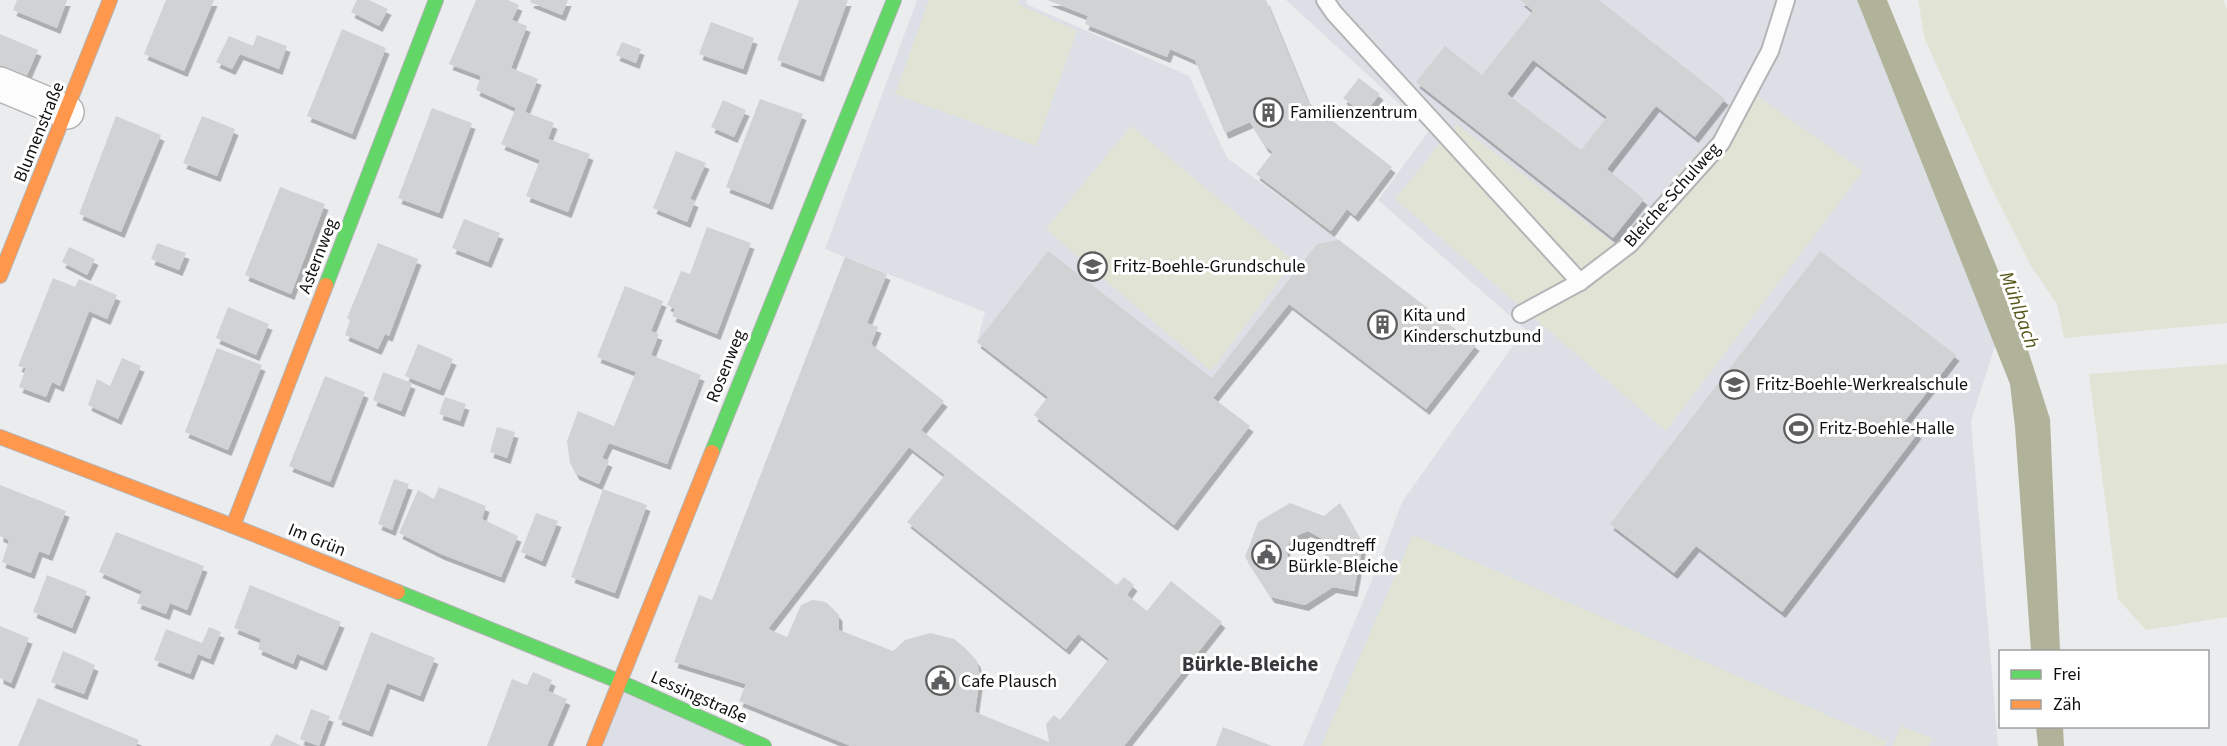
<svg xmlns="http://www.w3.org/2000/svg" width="2227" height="746" font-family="'Source Sans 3',sans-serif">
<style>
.built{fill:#dcdfe6}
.green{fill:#e1e3d5}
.water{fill:#b0b299}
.building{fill:#d1d2d3;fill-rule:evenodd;filter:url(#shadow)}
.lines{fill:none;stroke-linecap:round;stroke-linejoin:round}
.lane-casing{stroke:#b3b4b6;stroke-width:20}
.street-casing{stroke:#b3b4b6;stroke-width:36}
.fast-casing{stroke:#b3b4b6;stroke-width:16}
.slow-casing{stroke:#b3b4b6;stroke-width:16}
.lane{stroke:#fcfcfc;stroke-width:16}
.street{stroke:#fcfcfc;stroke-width:33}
.fast{stroke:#63d668;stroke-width:14}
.slow{stroke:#ff974d;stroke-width:14}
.labels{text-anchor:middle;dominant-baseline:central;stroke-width:6;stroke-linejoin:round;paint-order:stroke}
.poi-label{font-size:18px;fill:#0f1011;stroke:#fff;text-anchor:start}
.street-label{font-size:18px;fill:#0f1011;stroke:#fff}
.water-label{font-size:20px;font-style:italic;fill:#56581b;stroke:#fff}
.quarter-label{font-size:21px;font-weight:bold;fill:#37383b;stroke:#fff}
</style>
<defs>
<filter id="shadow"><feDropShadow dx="3.5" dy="6" stdDeviation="0" flood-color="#0004"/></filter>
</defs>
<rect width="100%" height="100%" fill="#ebecee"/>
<g class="built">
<path d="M917,0H1027L1026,4L1189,76L1227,158L1339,240L1213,398L1250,426L1174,525L1034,415L1047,397L977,342L985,312L825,249Z"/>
<path d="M1286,0H1857L1995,346L1971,421L1998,746H1303L1383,553L1402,502L1525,329L1378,200L1429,131Z"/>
<path d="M618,681L764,746H594Z"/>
</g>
<g class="green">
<path d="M929,0H1019L1018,4L1077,31L1036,146L895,94Z"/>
<path d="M1918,0H2223L2227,9V323L2064,338L2057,304L2031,266L1992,189L1925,39Z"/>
<path d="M1756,95L1863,171L1666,431L1395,199L1456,124L1619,247L1679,172Z"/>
<path d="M1131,126L1294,261L1211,371L1046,229Z"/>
<path d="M2227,364V617L2146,630L2118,599L2089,374Z"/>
<path d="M1413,535L1887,741L1885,746H1321Z"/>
<path d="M1901,726L1932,738L1929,746H1893Z"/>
</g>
<g class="water">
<path d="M1857,0H1887L2018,319L2050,419L2060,651H2031L2015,427L2010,384Z"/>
<path d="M2036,727H2063L2064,746H2038Z"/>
</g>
<g class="building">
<path d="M17,0H67L57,28L13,10Z"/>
<path d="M166,0H214L184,71L144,54Z"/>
<path d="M357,0H369L388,9L379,26L351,12Z"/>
<path d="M476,0H508L519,5L512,20L527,26L511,68L538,79L525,112L554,123L548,139L590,154L568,212L526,196L540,160L501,144L516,108L476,90L481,76L449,64Z"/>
<path d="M531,0H568L562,15L530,2Z"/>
<path d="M799,0H848L820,76L777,60Z"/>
<path d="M1047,0H1266L1308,102L1392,167L1355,216L1347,209L1331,231L1256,174L1273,152L1265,146L1250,122L1225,133L1195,60L1170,49L1167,57L1085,24L1088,16Z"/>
<path d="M1520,0H1599L1725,99L1695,137L1656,106L1607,169L1644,199L1613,238L1416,82L1445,46L1482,75L1533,11ZM1533,60L1607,117L1581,150L1507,94Z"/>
<path d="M711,22L754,38L743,69L699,54Z"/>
<path d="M342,29L386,48L352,134L307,116Z"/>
<path d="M0,34L38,50L24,82L0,72Z"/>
<path d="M257,35L287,46L279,69L240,54L232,69L216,62L229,36L253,46Z"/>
<path d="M622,42L641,49L636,63L616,55Z"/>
<path d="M1359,78L1380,94L1364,114L1343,98Z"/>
<path d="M760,99L803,114L769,204L726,187Z"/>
<path d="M723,100L746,110L734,137L711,127Z"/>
<path d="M432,108L472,123L439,213L398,198Z"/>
<path d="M116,116L161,135L121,232L79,214Z"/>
<path d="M202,116L235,129L217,176L183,163Z"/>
<path d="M676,151L706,163L690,199L695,201L687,222L653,208Z"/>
<path d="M280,187L325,204L291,294L245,275Z"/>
<path d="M464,219L500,233L488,262L452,248Z"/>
<path d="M707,227L751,243L717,334L672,316L675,309L667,305L681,271L690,274Z"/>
<path d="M1339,240L1476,345L1426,409L1289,304L1213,398L1250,426L1174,525L1034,415L1048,397L977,342L1048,251L1212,378L1317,244Z"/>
<path d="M157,243L186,253L179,270L151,259Z"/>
<path d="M378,243L418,259L389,336L385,334L378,349L345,335L350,320L347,318Z"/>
<path d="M69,247L95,259L87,275L62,262Z"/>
<path d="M1820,251L1956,355L1904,422L1918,433L1782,612L1696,546L1674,573L1610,524Z"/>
<path d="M845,257L887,274L867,323L878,327L871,344L944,401L921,430L1117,585L1124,577L1134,585L1127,595L1147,611L1171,581L1222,622L1124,746H851L739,701L746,684L674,662L699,595L712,600ZM909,447L945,475L907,522L1066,649L1078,634L1109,659L1060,720L1054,715L1046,724L1049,742L975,712L980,677L977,661L965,648L954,639L930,633L905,640L893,651L839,630V615L827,603L821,601L812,600L801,605L787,637L768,629Z"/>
<path d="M53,278L75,287L79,279L117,295L107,319L89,311L60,386L52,382L46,397L19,387L26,368L18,366Z"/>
<path d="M625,286L663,301L651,331L659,334L651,355L701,375L667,464L609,443L602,458L609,461L599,484L576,474L570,463L567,441L578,411L614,426L636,372L597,357Z"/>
<path d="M228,307L269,324L256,355L216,338Z"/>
<path d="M418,344L453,359L440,390L405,376Z"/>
<path d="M217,348L262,365L228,450L185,432Z"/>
<path d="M122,358L141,366L118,419L88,405L97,379L110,386Z"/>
<path d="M383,372L412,383L401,411L373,400Z"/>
<path d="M325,376L365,392L330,482L289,466Z"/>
<path d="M445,397L466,404L460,421L439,414Z"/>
<path d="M497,427L515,432L507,458L490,452Z"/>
<path d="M394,479L409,484L392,530L378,524Z"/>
<path d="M0,485L66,511L49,555L39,551L31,573L2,562L9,540L0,536Z"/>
<path d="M439,487L486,506L482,519L518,536L501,577L441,554L399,533L418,490L434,499Z"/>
<path d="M603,489L647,505L615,593L571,577Z"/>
<path d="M1290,503L1324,516L1340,503L1363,544L1354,591L1333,587L1305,605L1271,597L1245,557L1258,522ZM1308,531L1321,538L1326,553L1321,565L1305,572L1291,565L1286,551L1291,538Z"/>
<path d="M536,513L558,521L542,561L521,552Z"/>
<path d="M116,532L204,566L187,610L170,603L166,614L137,603L142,591L99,572Z"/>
<path d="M47,575L87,591L72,628L33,612Z"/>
<path d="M250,585L341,622L323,665L297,654L293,664L258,649L261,639L234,628Z"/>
<path d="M0,626L29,638L11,683L0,678Z"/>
<path d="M209,627L221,632L210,659L198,654L190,674L154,660L166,629L202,643Z"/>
<path d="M371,632L435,658L420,696L387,683L369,731L338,719Z"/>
<path d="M63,651L95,665L84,694L51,682Z"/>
<path d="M533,672L552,680L548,691L567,699L547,746H487L512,679L527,685Z"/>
<path d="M38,698L139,740L136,746H18Z"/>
<path d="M311,709L330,716L319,746L300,739Z"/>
<path d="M1223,727L1272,746H1216Z"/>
<path d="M276,734L302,746H270Z"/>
</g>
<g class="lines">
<defs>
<g id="lane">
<path d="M1325,0L1334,13L1580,282"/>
<path d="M1521,314L1580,282L1630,244L1721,143L1770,51L1786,0"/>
</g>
<path id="street" d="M0,84L67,112"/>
<g id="fast">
<path d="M326,285L436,0"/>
<path d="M712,452L894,0"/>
<path d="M398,592L618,681L764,746"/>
</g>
<g id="slow">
<path d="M0,276L110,0"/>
<path d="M0,437L233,526L398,592"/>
<path d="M233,526L326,285"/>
<path d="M594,746L712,452"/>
</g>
</defs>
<use href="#lane" class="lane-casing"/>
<use href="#street" class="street-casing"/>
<use href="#fast" class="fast-casing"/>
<use href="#slow" class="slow-casing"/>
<use href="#lane" class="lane"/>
<use href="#street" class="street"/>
<use href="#fast" class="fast"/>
<use href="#slow" class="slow"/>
</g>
<defs>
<symbol id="building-ring" viewBox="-11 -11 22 22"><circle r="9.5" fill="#fff" stroke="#5c5d5e" stroke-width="1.5"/><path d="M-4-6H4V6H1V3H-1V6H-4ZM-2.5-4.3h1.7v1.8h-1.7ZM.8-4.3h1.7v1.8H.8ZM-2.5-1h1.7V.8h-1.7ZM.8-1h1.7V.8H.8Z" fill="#5c5d5e"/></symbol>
<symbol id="school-ring" viewBox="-11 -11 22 22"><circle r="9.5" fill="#fff" stroke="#5c5d5e" stroke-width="1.5"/><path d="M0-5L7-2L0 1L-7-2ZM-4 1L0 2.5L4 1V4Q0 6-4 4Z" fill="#5c5d5e"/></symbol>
<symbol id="stadium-ring" viewBox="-11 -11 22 22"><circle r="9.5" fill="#fff" stroke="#5c5d5e" stroke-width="1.5"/><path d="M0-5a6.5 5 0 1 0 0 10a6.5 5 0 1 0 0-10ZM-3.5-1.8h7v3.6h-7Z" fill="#5c5d5e"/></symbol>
<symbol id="civic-ring" viewBox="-11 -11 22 22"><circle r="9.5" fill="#fff" stroke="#5c5d5e" stroke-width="1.5"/><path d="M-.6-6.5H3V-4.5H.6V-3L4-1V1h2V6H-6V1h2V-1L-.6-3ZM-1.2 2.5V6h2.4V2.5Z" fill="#5c5d5e"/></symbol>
</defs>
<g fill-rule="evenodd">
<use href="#building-ring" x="1252" y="96" width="33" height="33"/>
<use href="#school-ring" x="1076" y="250" width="33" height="33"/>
<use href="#building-ring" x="1366" y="308" width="33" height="33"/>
<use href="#school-ring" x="1718" y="368" width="33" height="33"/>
<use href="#stadium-ring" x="1782" y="412" width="33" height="33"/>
<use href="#civic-ring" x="1250" y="538" width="33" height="33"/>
<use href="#civic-ring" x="924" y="664" width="33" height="33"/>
</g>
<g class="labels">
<g class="poi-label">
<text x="1290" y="112">Familienzentrum</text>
<text x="1113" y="266">Fritz-Boehle-Grundschule</text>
<text x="1403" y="315">Kita und<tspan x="1403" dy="21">Kinderschutzbund</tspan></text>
<text x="1756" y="384">Fritz-Boehle-Werkrealschule</text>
<text x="1819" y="428">Fritz-Boehle-Halle</text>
<text x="1288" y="545">Jugendtreff<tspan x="1288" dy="21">Bürkle-Bleiche</tspan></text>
<text x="961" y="681">Cafe Plausch</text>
</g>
<g class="street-label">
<text transform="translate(39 132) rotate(-68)">Blumenstraße</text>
<text transform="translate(1672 195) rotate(-48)">Bleiche-Schulweg</text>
<text transform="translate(318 256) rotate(-69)">Asternweg</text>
<text transform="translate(726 366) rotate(-68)">Rosenweg</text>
<text transform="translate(317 540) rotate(22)">Im Grün</text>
<text transform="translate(699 697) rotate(24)">Lessingstraße</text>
</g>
<g class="water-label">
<text transform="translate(2019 310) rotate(70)">Mühlbach</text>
</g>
<g class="quarter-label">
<text x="1250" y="664">Bürkle-Bleiche</text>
</g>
</g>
<rect x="1999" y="650" width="210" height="78" fill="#ffffff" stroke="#9f9fa0" stroke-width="1.5"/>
<rect x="2011" y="670" width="30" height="9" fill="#63d668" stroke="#9f9fa0" stroke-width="1.5"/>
<text x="2053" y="680" font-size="18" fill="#0f1011">Frei</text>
<rect x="2011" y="700" width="30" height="9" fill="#ff974d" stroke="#9f9fa0" stroke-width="1.5"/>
<text x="2053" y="710" font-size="18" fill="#0f1011">Zäh</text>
</svg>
